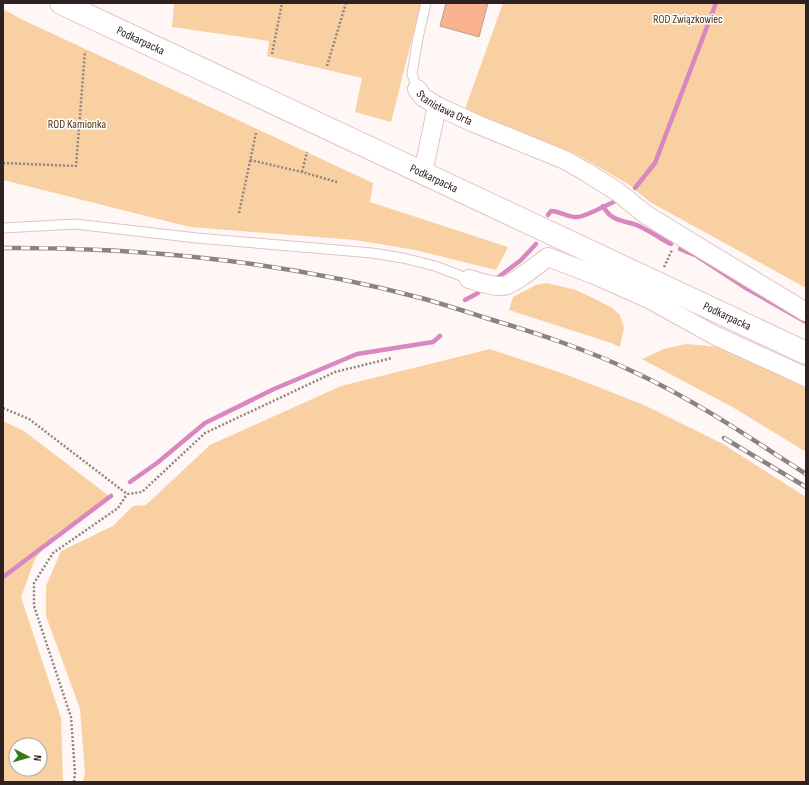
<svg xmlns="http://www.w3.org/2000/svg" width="809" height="785" font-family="'Sofia Sans Condensed',sans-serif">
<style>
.green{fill:#f9d0a2;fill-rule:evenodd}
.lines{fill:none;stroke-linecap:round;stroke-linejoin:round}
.stream{stroke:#d887c0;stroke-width:4.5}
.building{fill:#fab28e;stroke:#b99f93}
.service-casing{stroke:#e2c4c1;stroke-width:11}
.minor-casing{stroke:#e2c4c1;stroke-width:20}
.secondary-casing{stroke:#e2c4c1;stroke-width:24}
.path{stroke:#8e8584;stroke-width:2.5;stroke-dasharray:2 2;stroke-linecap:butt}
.service{stroke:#fff;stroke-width:9}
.minor{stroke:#fff;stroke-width:18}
.secondary{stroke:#fff;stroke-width:22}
.rail-casing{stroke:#8b8281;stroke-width:4.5}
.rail{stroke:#fff;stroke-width:3;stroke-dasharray:9;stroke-linecap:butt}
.labels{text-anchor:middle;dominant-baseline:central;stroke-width:3;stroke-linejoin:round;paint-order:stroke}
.park-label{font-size:12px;fill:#503614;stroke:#fff}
.street-label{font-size:12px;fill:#2d2221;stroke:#fff}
</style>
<rect width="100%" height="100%" fill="#fef7f6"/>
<g class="green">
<path d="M170,3H421L391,122L355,112L362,78L267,56L269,41L172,27L174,4Z"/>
<path d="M503,3H806V288L650,202L628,184L576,154L464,112Z"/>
<path d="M3,9L23,20L373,183L370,202L508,247L496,270L415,250L355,240L190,227L3,180Z"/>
<path d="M547,283L576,290L591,297L612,308L620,315L624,328L620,347L611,343L509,310L513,297L536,285Z"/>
<path d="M686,344L722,347L806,388V452L734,408L642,359L664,349Z"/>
<path d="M490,349L565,374L644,405L723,444L806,497V782H83L85,773L80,709L46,616V586L61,551L113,526L133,506L146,505L210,445L341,386Z"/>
<path d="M3,421L24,431L109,496L52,537L35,559L21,597L61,718L63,782H3ZM16,745H40V769H16Z"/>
</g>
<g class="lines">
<g class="stream">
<path d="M635,188L655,163L716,3"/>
<path d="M603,206C613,225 628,219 643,228C653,233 661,239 671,244"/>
<path d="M548,215L551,211C560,211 569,218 578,217C587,216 606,205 616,201"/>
<path d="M680,249L697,256L746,288L806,322"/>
<path d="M496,279L521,260L536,244"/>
<path d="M465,300L478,293"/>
<path d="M130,482L157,463L205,423L274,389L357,354L433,342L440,336"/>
<path d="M3,577L111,496"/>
</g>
</g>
<path class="building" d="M446,3H488L479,37L440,26Z"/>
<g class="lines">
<defs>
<g id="service">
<path d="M417,89L412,74L418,38L426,3"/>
<path d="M3,228L75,224L197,238L372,253L403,258L435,266L469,279"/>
</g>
<g id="minor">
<path id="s1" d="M417,89L423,97L437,106L474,123L565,160L586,172L618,192L645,214L679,235L806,312"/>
<path d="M423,173L437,106"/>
<path d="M469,279C480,282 492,287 503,286C513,285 538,264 548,257L595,275L649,299L714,335L806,377"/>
</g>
<g id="secondary">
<path id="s2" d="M61,3L806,353"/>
</g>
</defs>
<use href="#service" class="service-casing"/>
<use href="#minor" class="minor-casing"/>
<use href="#secondary" class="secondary-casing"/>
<g class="path">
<path d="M272,54L282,3"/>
<path d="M327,66L346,3"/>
<path d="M250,160L302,172L337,182"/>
<path d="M3,163L76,166L85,51"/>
<path d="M302,172L307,152"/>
<path d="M239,213L256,133"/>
<path d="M664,267L672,250"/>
<path d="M3,408L29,419L127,494L142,492L205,433L335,372L392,358"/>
<path d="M74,782L75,773L71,717L34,606V583L53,553L118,508L127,494"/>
</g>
<use href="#service" class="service"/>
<use href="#minor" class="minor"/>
<use href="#secondary" class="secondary"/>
<defs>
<g id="rail">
<path d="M3,248C143,247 285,262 421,298C443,304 464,311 486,318C536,333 586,349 634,372C695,400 750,438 806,474"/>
<path d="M724,438L806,487"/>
</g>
</defs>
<use href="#rail" class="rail-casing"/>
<use href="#rail" class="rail"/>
</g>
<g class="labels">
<g class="park-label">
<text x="688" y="19">ROD Związkowiec</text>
<text x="77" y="124">ROD Kamionka</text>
</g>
<g class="street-label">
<text stroke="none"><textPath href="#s2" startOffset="88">Podkarpacka</textPath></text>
<text stroke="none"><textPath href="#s1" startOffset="34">Stanisława Orła</textPath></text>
<text stroke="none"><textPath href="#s2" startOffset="412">Podkarpacka</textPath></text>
<text stroke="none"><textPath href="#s2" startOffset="736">Podkarpacka</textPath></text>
</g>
</g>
<rect width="809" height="785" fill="none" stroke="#2d2221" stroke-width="8"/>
<g transform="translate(28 757) rotate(96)"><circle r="19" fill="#ffffff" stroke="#aba7a6"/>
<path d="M0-3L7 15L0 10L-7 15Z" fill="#36791a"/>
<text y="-6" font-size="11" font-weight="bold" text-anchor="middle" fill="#2d2221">N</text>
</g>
</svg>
